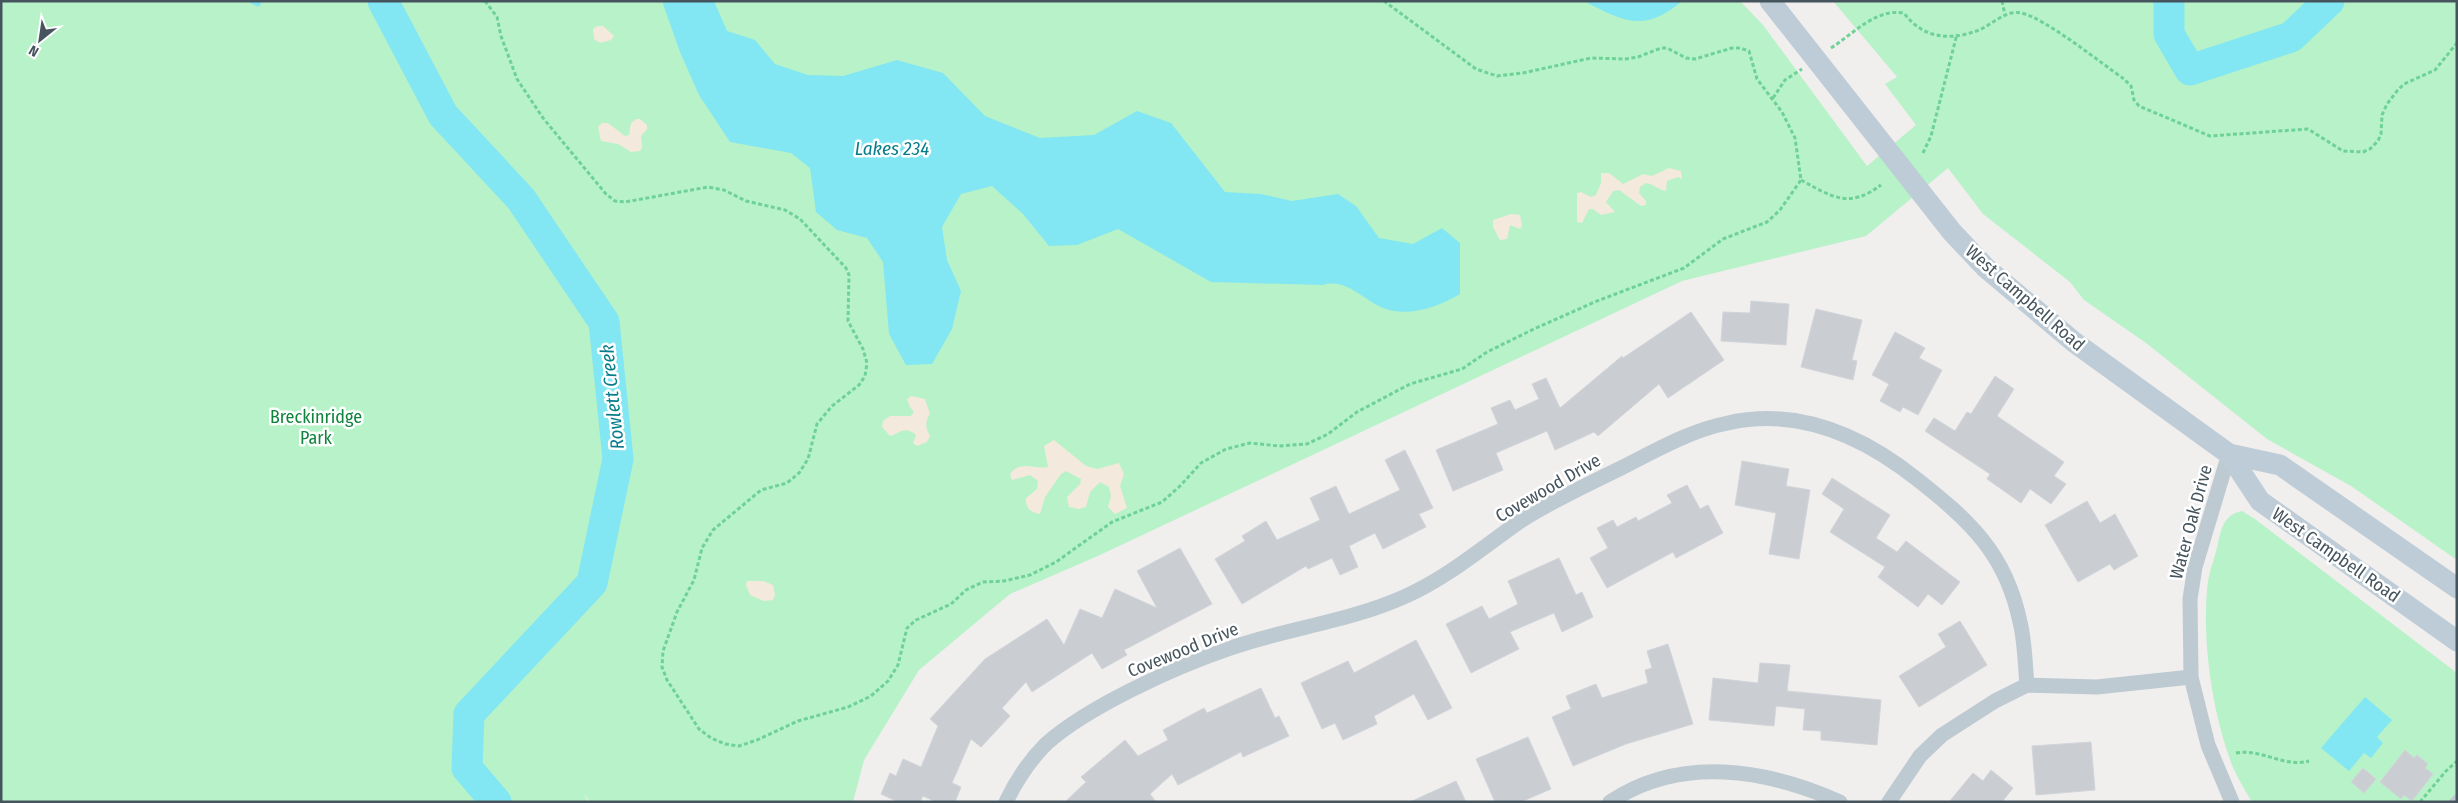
<svg xmlns="http://www.w3.org/2000/svg" width="2458" height="803" font-family="'Fira Sans Condensed',sans-serif">
<style>
.green{fill:#b8f2c8}
.sand{fill:#f3eadd}
.water{fill:#82e7f2}
.lines{fill:none;stroke-linecap:round;stroke-linejoin:round}
.stream{stroke:#82e7f2;stroke-width:5}
.river{stroke:#82e7f2;stroke-width:31}
.building{fill:#caced3;stroke:#d1d5da}
.path{stroke:#6ed296;stroke-width:3;stroke-dasharray:4 2.5;stroke-linecap:butt}
.service{stroke:#bdcad1;stroke-width:8}
.minor{stroke:#bdcad1;stroke-width:15}
.secondary{stroke:#bdccd6;stroke-width:21}
.labels{text-anchor:middle;dominant-baseline:central;stroke-width:5;stroke-linejoin:round;paint-order:stroke}
.street-label{font-size:18px;fill:#45545d;stroke:#fff}
.park-label{font-size:18px;fill:#10833d;stroke:#fff}
.water-label{font-size:19px;font-style:italic;fill:#067d8a;stroke:#fff}
</style>
<rect width="100%" height="100%" fill="#f1eeee"/>
<g class="green">
<path d="M1,1H1740L1763,25L1867,166L1916,125L1885,84L1897,77L1833,1H2457V560L2351,486L2267,439L2146,343L2084,300L2070,282L1983,214L1948,168L1866,236L1682,281L1100,555L1010,594L919,670L864,760L853,802H590L584,794L588,802H1Z"/>
<path d="M2242,511L2255,519L2457,673V802H2252C2245,790 2237,777 2232,765C2212,712 2201,638 2208,581C2210,570 2214,559 2217,548C2221,531 2222,515 2242,511Z"/>
</g>
<g class="sand">
<path d="M597,26H603L614,36L611,40L600,43L594,39L593,29Z"/>
<path d="M636,119H640L647,125V129L641,136L642,147L640,151L631,152L618,144L601,141L598,127L602,123H608L625,136L629,135L631,123Z"/>
<path d="M1669,168L1681,171L1682,179L1678,177L1667,181L1666,191C1658,190 1654,184 1646,183L1640,187L1639,193L1646,201V205L1641,206L1619,190L1613,191L1606,202L1615,212L1601,215L1593,209H1589L1582,223L1577,222V193L1581,192L1591,197L1596,195L1601,183V173H1609L1623,184L1643,174L1652,176Z"/>
<path d="M1511,214L1520,215L1522,226L1520,229L1510,225L1507,239L1500,240L1493,227V220Z"/>
<path d="M911,396L925,399L930,414C925,421 925,428 930,436L927,442L917,446L913,443L916,435C905,425 900,433 890,436L882,427L883,421L890,416H911L914,412L910,407L907,399Z"/>
<path d="M1054,440L1086,466L1097,469L1119,463L1124,474L1120,486L1127,508L1115,514L1108,507L1111,496L1109,487L1100,482L1090,492L1086,507L1079,509L1069,507L1067,497L1080,484L1081,479L1066,471L1061,474L1045,497L1040,514C1031,513 1025,508 1026,498L1037,489L1038,481L1030,475L1012,480L1010,474C1022,459 1033,470 1048,467L1044,446Z"/>
<path d="M747,581H763L773,585L775,595L773,600L764,601L750,595L746,585Z"/>
</g>
<g class="water">
<path d="M662,1H714L727,31L755,40L775,64L808,75L843,76L897,60L943,73L985,116L1040,138L1094,135L1137,111L1171,123L1225,192L1261,194L1292,201L1338,194L1356,206L1379,238L1413,244L1442,228L1460,243V294C1440,306 1413,316 1389,310C1366,304 1348,277 1323,285L1211,282L1118,229L1077,245L1049,246L1023,214L992,186L961,194L942,227L947,260L961,291L952,329L932,364L906,365L889,334L883,262L867,238L837,230L816,212L810,168L791,153L730,142L699,95L680,52Z"/>
<path d="M1584,1H1682C1644,33 1624,22 1584,1Z"/>
<path d="M2365,697L2392,720L2377,737L2383,743L2371,758L2364,753L2349,771L2321,748Z"/>
</g>
<g class="lines">
<path class="stream" d="M252,1L258,4L259,1"/>
<g class="river">
<path d="M383,1L443,115L521,199L604,322L618,459L592,583L469,714L467,768L496,802"/>
<path d="M2169,1V34L2190,70L2291,37L2329,1"/>
</g>
</g>
<g class="building">
<path d="M1751,301L1789,304L1786,345L1721,341L1723,312L1750,313Z"/>
<path d="M1816,309L1862,320L1852,360L1857,361L1853,380L1801,367Z"/>
<path d="M1691,312L1724,360L1668,398L1659,384L1598,436L1594,432L1555,450L1547,431L1496,453L1503,470L1453,491L1436,450L1498,424L1491,408L1510,400L1515,410L1539,399L1532,384L1546,378L1560,408L1622,356L1623,358Z"/>
<path d="M1895,332L1925,348L1919,358L1942,370L1918,415L1903,407L1900,412L1880,401L1889,384L1872,375Z"/>
<path d="M1995,376L2014,389L1997,416L2064,462L2054,476L2066,484L2051,504L2030,489L2021,503L1987,479L1990,474L1925,431L1934,418L1955,431L1967,412L1971,414Z"/>
<path d="M1405,450L1433,508L1419,514L1426,527L1383,549L1375,533L1349,546L1358,567L1340,575L1332,558L1308,569L1306,566L1242,604L1215,559L1245,541L1242,536L1266,521L1277,540L1320,520L1310,498L1336,486L1349,514L1400,490L1385,460Z"/>
<path d="M1742,461L1789,469L1786,486L1810,490L1799,559L1769,554L1776,513L1735,505Z"/>
<path d="M1832,478L1890,515L1876,538L1897,552L1906,541L1960,582L1942,605L1928,594L1918,607L1878,577L1885,567L1830,532L1844,509L1822,494Z"/>
<path d="M1687,485L1700,509L1708,505L1723,533L1676,558L1673,552L1607,588L1590,558L1608,548L1597,528L1613,520L1617,527L1636,517L1638,521L1672,503L1667,495Z"/>
<path d="M2087,501L2100,523L2115,514L2138,556L2114,570L2110,564L2078,582L2045,525Z"/>
<path d="M1180,548L1212,604L1124,650L1127,655L1102,669L1092,653L1032,692L1026,682L1002,708L1010,716L981,747L971,739L952,783L961,787L955,802H936L923,796L920,802H898L881,794L890,773L896,776L903,759L921,767L938,726L930,719L985,659L1047,619L1064,645L1080,609L1102,618L1115,589L1157,608L1137,571Z"/>
<path d="M1559,558L1576,595L1582,592L1593,617L1562,632L1554,613L1510,632L1519,649L1471,673L1446,624L1482,606L1489,619L1518,604L1508,581Z"/>
<path d="M1960,621L1987,665L1919,707L1899,676L1946,647L1938,634Z"/>
<path d="M1416,640L1452,708L1428,720L1414,694L1374,716L1377,724L1343,740L1335,723L1322,729L1301,683L1348,661L1354,673Z"/>
<path d="M1668,644L1693,724L1626,744L1573,766L1552,717L1571,709L1566,696L1596,684L1602,698L1648,683L1645,670L1652,668L1647,651Z"/>
<path d="M1760,663L1790,665L1787,691L1881,700L1877,745L1821,740V731L1803,730L1805,709L1776,706L1774,726L1709,720L1713,678L1758,683Z"/>
<path d="M1261,688L1275,718L1279,716L1289,736L1243,757L1241,752L1178,785L1172,774L1150,794L1156,802H1065L1086,782L1081,777L1125,740L1138,756L1168,740L1163,730L1204,708L1207,713Z"/>
<path d="M1528,737L1551,789L1521,802H1495L1476,759Z"/>
<path d="M2091,742L2095,790L2036,795L2032,746Z"/>
<path d="M2405,750L2414,758L2417,755L2428,764L2425,768L2433,774L2412,801L2404,795L2401,799L2380,782Z"/>
<path d="M2363,768L2376,779L2364,793L2351,782Z"/>
<path d="M1991,770L2013,788L2002,802H1949L1973,773L1983,781Z"/>
<path d="M1456,781L1466,802H1410Z"/>
</g>
<g class="lines">
<g class="path">
<path d="M485,1L497,17L501,36L517,79L543,118L606,194L615,201L625,202L708,187L724,190L746,201L785,210L800,219L846,268L849,275L848,321L863,349L867,363L865,376L859,385L832,406L817,424L808,459L799,473L787,483L761,490L713,530L702,548L694,580L677,612L663,651L662,667L667,680L699,729L711,738L725,744L739,746L757,740L798,721L848,707L871,696L888,681L898,665L907,628L916,620L951,604L966,590L983,582L1004,581L1030,575L1056,562L1112,522L1162,502L1180,486L1201,463L1226,449L1250,443L1279,446L1307,444L1328,434L1357,412L1410,384L1462,369L1487,352L1536,328L1597,301L1684,268L1723,239L1767,222L1780,210L1801,180L1795,138L1782,112L1757,79L1749,51L1740,48H1732L1695,59L1686,58L1667,48H1661L1638,57L1625,59L1591,58L1523,73L1497,76L1476,69L1384,1"/>
<path d="M2002,1L2005,15"/>
<path d="M1831,48C1853,34 1876,8 1904,13C1923,39 1951,41 1979,30C1993,24 2005,10 2021,13C2045,18 2101,63 2124,79L2131,86L2134,100L2139,106L2210,136L2308,129L2343,151L2363,152L2370,149L2378,141L2381,134L2382,115L2387,104L2397,91L2404,84L2435,70L2457,43"/>
<path d="M1773,98L1785,80L1802,69"/>
<path d="M1923,153L1931,136L1957,34"/>
<path d="M1801,180C1832,197 1849,209 1881,185"/>
<path d="M2236,753C2261,748 2284,768 2309,761"/>
<path d="M2420,802L2446,771L2457,761"/>
</g>
<path class="service" d="M2453,802L2457,798"/>
<g class="minor">
<path d="M2229,454L2195,567L2190,599L2191,677L2208,745L2232,802"/>
<path d="M1006,802C1016,781 1029,761 1046,744C1087,707 1175,667 1228,649C1286,628 1349,622 1406,596C1448,577 1482,548 1519,522C1551,501 1587,485 1621,468C1655,451 1691,430 1728,423C1799,407 1863,436 1918,480C1970,521 2006,554 2020,622C2025,642 2025,664 2027,685"/>
<path d="M1610,802C1681,755 1766,769 1840,802"/>
<path d="M1889,802L1920,756L1942,735L1995,701L2027,685L2097,687L2191,677"/>
</g>
<g class="secondary">
<path d="M1770,1L1952,232L1986,268L2074,342L2229,454L2260,501L2457,641"/>
<path d="M2229,454L2280,465L2457,588"/>
</g>
</g>
<g class="labels">
<g class="street-label">
<text transform="translate(2025 298) rotate(41)">West Campbell Road</text>
<text transform="translate(1548 488) rotate(-30)">Covewood Drive</text>
<text transform="translate(2191 522) rotate(-75)">Water Oak Drive</text>
<text transform="translate(2336 555) rotate(35)">West Campbell Road</text>
<text transform="translate(1183 650) rotate(-22)">Covewood Drive</text>
</g>
<g class="park-label">
<text x="316" y="417">Breckinridge<tspan x="316" dy="21">Park</tspan></text>
</g>
<g class="water-label">
<text x="892" y="148">Lakes 234</text>
<text transform="translate(612 397) rotate(-96)">Rowlett Creek</text>
</g>
</g>
<rect width="2458" height="803" fill="none" stroke="#45545d" stroke-width="5"/>
<g transform="translate(40 40) rotate(210)" stroke="#ffffff" stroke-width="4" paint-order="stroke">
<path d="M0-4L9 19L0 12L-9 19Z" fill="#45545d"/>
<text y="-8" font-size="14" font-weight="bold" text-anchor="middle" fill="#45545d">N</text>
</g>
</svg>
